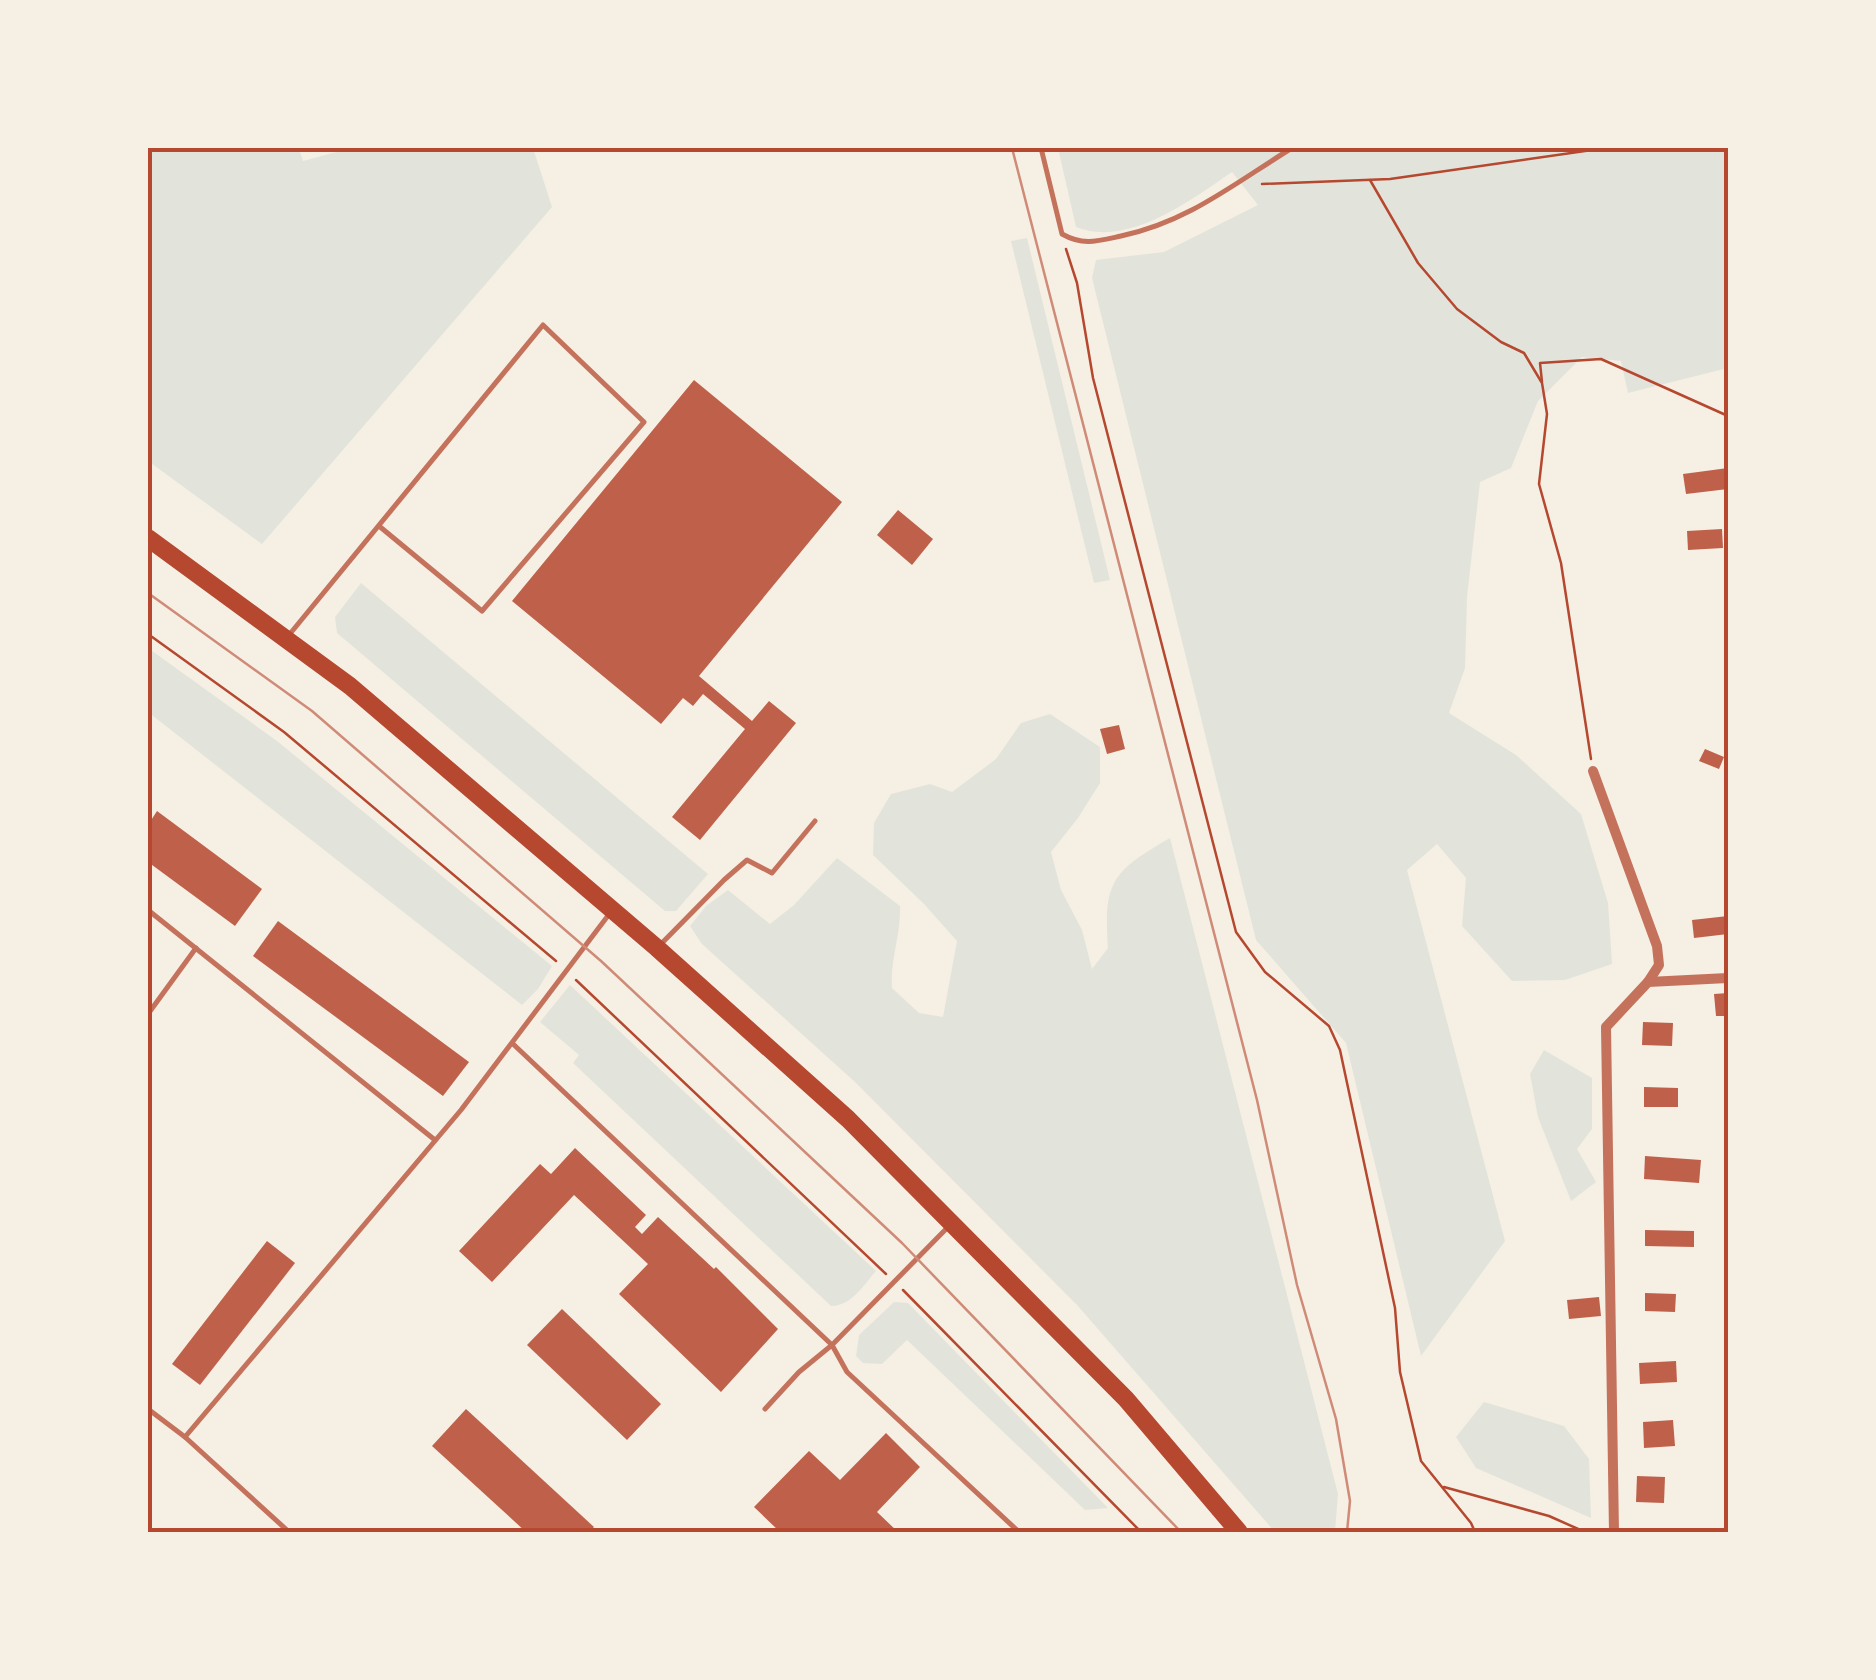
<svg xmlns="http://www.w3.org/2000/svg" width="1876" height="1680" font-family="Lato,sans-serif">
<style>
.green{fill:#e2e4dc}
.building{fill:#bf614a}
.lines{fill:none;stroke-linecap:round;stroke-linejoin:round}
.path{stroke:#b5482f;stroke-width:2.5}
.service{stroke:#c5725c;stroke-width:5}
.minor{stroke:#c5725c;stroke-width:10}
.primary{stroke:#b5482f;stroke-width:18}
.tram{stroke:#cf8b77;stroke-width:2.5}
.neatline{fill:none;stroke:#b5482f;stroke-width:4}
</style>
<rect width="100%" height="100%" fill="#f6efe4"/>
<g class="green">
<path d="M148,148H299L303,161L351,148H533L552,207L262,544L148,461Z"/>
<path d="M1058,148H1728V368L1628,393L1621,361L1582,357L1538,401L1511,468L1480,482L1467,597L1465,668L1449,713L1516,755L1581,814L1608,903L1612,964L1565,980L1512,981L1462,926L1466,878L1437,844L1407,870L1505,1241L1421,1356L1346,1043L1256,940L1092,278L1096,260L1164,252L1258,205L1232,172C1191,200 1128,248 1076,227Z"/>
<path d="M1027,238L1110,580L1094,583L1011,241Z"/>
<path d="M361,583L708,874L676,911H665L337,633L335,617Z"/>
<path d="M148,648L277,741L552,966L538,989L522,1005L148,712Z"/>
<path d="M1050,714L1100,747V783L1078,818L1051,852L1061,890L1082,930L1092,969L1108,948C1103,881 1113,871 1170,838L1338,1494L1335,1532H1275L1077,1305L855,1082L702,944L690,926L706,906L728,890L770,924L794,905L837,858L900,906C901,936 890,958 892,988L919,1013L943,1017L957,941L924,904L873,855L874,823L891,794L930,784L952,792L996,759L1021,723Z"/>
<path d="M570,985L876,1271C863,1286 851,1306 831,1306L573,1063L579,1055L540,1022Z"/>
<path d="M1544,1050L1592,1078V1129L1577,1149L1596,1182L1571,1201L1538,1117L1530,1074Z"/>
<path d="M894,1302L908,1303L1108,1508L1085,1510L907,1340L882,1364L863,1363L856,1356L859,1335Z"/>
<path d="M1484,1402L1564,1426L1589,1459L1591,1518L1476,1468L1456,1437Z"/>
</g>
<g class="building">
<path d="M694,380L842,502L699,676L752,721L769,701L796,723L700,840L672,817L745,729L703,694L693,706L683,698L661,724L512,601Z"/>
<path d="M1728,468V489L1686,494L1683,474Z"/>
<path d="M898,510L933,539L912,565L877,535Z"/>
<path d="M1722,529L1723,548L1688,550L1687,531Z"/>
<path d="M1119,725L1125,749L1107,754L1100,729Z"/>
<path d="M1705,749L1724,757L1719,769L1699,761Z"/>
<path d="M157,811L262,889L235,926L148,862V825Z"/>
<path d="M1728,916V934L1694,938L1692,920Z"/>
<path d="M278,921L469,1062L443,1096L253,956Z"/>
<path d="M1728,993V1016H1716L1714,994Z"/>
<path d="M1643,1022L1673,1023L1672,1046L1642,1045Z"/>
<path d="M1644,1087L1678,1088V1107H1644Z"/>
<path d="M575,1148L646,1215L635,1227L642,1234L658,1217L714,1269L716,1267L778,1329L721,1392L619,1294L648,1264L574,1195L492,1282L459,1251L540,1164L551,1174Z"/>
<path d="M1645,1156L1701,1160L1699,1183L1644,1179Z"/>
<path d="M1645,1230L1694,1231V1247L1645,1246Z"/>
<path d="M267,1241L295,1263L200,1385L172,1364Z"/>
<path d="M1645,1293L1676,1294L1675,1312L1645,1311Z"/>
<path d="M1599,1297L1601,1316L1569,1319L1567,1300Z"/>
<path d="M562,1309L661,1404L627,1440L527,1345Z"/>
<path d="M1676,1361L1677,1382L1640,1384L1639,1363Z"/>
<path d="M466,1409L594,1527L589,1532H526L432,1446Z"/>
<path d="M1673,1420L1675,1446L1644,1448L1643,1422Z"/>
<path d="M886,1433L920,1467L877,1512L898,1532H780L754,1507L809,1451L840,1480Z"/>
<path d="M1637,1476L1665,1477L1664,1503L1636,1502Z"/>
</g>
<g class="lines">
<g class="path">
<path d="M1370,180L1418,263L1457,309L1501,342L1524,353L1542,383L1547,414L1539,484L1561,563L1591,759"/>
<path d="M1262,184L1390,179L1606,148"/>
<path d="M1066,249L1077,283L1093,378L1236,932L1265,972L1329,1026L1340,1050L1395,1308L1400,1372L1421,1461L1471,1523L1475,1532"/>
<path d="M1542,382L1540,363L1601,359L1728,416"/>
<path d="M148,634L284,732L556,961"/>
<path d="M576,980L886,1274"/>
<path d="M903,1290L1141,1532"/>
<path d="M1444,1487L1549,1516L1585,1532"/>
</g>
<g class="service">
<path d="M1041,148L1062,234C1083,246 1098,241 1121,236C1188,222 1235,183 1292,148"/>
<path d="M289,635L543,325L644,422L482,611L379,526"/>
<path d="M148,910L435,1140"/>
<path d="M659,946L724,880L747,860L772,873L815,821"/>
<path d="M148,1014L196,948"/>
<path d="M512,1043L832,1345L947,1228"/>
<path d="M148,1409L185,1437"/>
<path d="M765,1409L799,1372L832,1345L847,1372L1019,1532"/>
<path d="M289,1532L185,1437L461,1110L610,913"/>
</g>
<g class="minor">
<path d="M1593,771L1657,946L1659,965L1648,982"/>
<path d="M1614,1532L1606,1027L1648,982L1728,978"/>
</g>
<path class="primary" d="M148,538L350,686L657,948L848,1119L1126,1399L1239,1532"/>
<g class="tram">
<path d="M1012,148L1257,1100L1297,1285L1336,1419L1350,1501L1347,1532"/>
<path d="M148,593L312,711L601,961L902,1243L1181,1532"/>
</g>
</g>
<rect width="1876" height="1680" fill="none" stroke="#f6efe4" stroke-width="300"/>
<rect x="150" y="150" width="1576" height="1380" class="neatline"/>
</svg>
